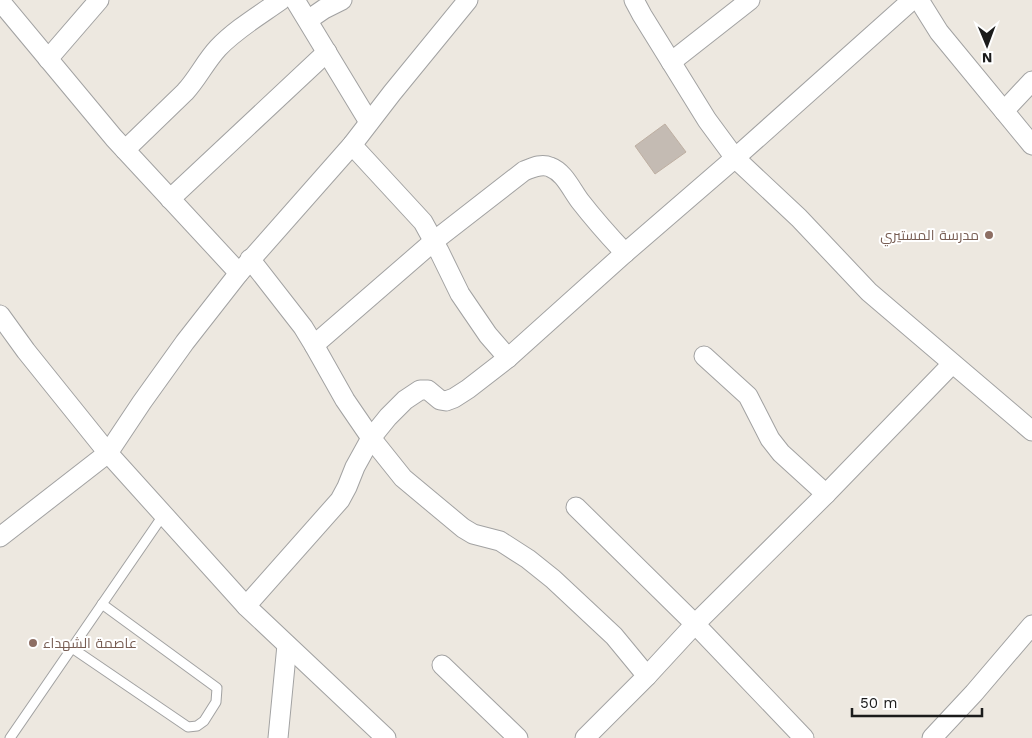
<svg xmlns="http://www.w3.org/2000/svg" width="1032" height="738" font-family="'Work Sans',Cairo,sans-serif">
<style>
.building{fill:#c4bbb3;stroke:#beafa2}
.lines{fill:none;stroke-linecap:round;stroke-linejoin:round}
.lane-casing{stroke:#a2a2a2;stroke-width:11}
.street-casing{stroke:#a2a2a2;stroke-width:21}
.lane{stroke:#fff;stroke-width:9}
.street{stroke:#fff;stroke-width:19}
.education-dot{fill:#8d6e63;stroke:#fff;stroke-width:2}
.labels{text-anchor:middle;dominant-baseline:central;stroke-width:4;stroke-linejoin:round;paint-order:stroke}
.education-label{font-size:14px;fill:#785e54;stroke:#fff;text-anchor:end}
</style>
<rect width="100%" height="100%" fill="#ede8e0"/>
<path class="building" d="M665,124L686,152L655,174L635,146Z"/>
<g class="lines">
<defs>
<g id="lane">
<path d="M72,648L188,727L197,726L204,721L216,702L217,688L102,604"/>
<path d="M10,738L164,514"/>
</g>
<g id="street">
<path d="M295,0L369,122"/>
<path d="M912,0L735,158L799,218L869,292L1032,431"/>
<path d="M919,0L939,32L1032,145"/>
<path d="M0,1L114,138L239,273"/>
<path d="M308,20L324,9L342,0"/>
<path d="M48,59L99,0"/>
<path d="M671,62L750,0"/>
<path d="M1004,111L1032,81"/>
<path d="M352,145L423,222L439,251L460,294L488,335L508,358"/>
<path d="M125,150L185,92C198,78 205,62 218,48C236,29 260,15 281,0"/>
<path d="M170,199L327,52"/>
<path d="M250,259L303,327L314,345L345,400L371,438L403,478L463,528L473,534L500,541L528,559L553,579L614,636L647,676"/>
<path d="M0,315L26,351L108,453L246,606L386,738"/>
<path d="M314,345L434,241L524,171C532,168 541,163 550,167C564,172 571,189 580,201C594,219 609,236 625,253"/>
<path d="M704,356L748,396L770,439L781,453L826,494"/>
<path d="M576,507L695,624L804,738"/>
<path d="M0,537L108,453L142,402L185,342L239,273L352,145L392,93L468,0"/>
<path d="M246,606L340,500L347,487L355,467L371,438L388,417L405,400L420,390H428L440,400L446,401L454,398L468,389L508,358L625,253L735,158L707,120L642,15L634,0"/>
<path d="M442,665L518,738"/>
<path d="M278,738L287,645"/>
<path d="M585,738L647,676L695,624L826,494L952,364"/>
<path d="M932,738L974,693L1032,625"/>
</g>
</defs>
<use href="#lane" class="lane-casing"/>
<use href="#street" class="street-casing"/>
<use href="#lane" class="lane"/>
<use href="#street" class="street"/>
</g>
<g class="education-dot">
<circle cx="989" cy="235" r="5"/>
<circle cx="33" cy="643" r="5"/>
</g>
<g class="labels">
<g class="education-label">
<text x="979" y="235">مدرسة المستيري</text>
<text x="43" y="643" text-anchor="start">عاصمة الشهداء</text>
</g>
</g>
<g transform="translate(987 45) rotate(179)" stroke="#ffffff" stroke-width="4" paint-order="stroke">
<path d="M0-4L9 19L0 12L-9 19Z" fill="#1b1b1b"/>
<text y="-8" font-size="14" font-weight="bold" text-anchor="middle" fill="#1b1b1b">N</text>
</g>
<path d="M852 708v8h130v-8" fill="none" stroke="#1b1b1b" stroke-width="2.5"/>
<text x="860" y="708" font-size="15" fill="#1b1b1b" stroke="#ffffff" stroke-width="4" paint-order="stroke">50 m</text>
</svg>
